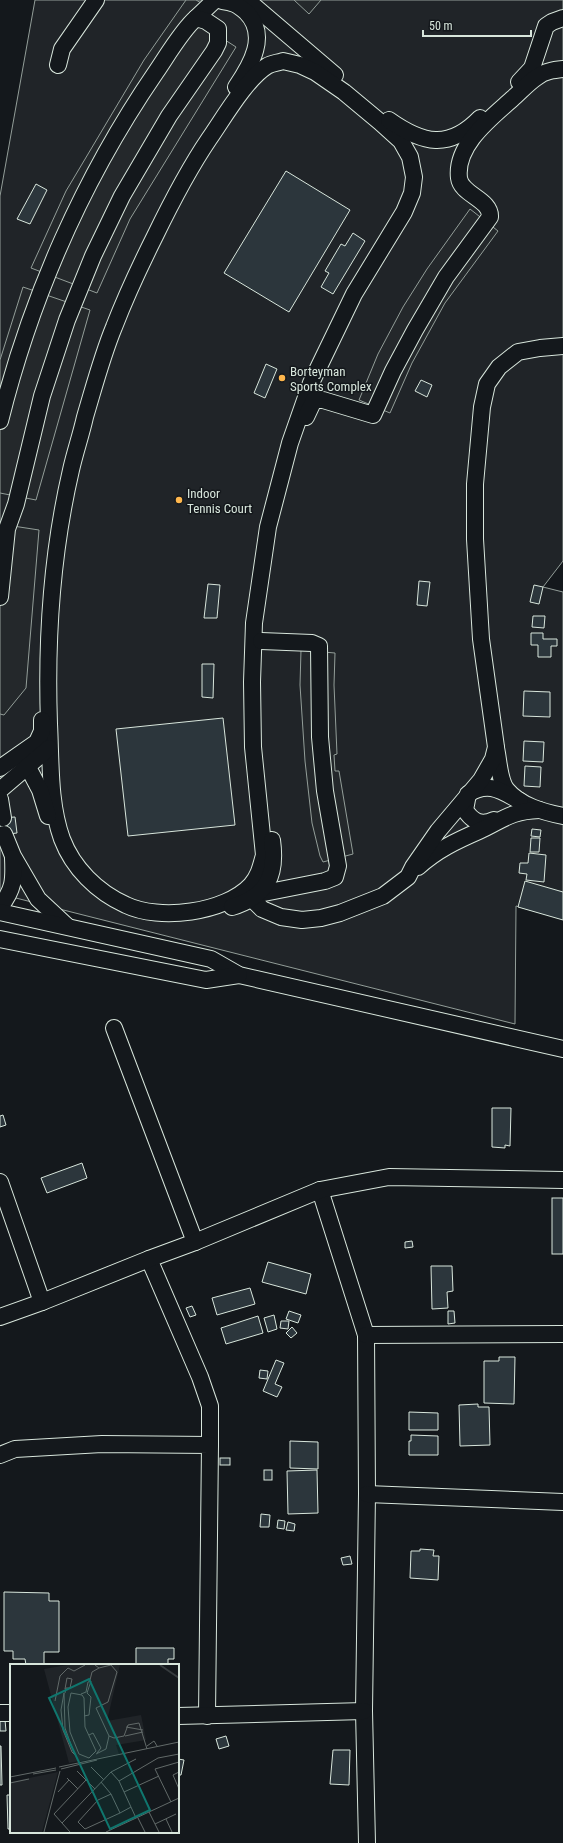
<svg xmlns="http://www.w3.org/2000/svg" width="563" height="1843" font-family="'Roboto Condensed',sans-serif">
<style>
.pitch{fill:#202428;stroke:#939e99}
.parking{fill:#24282b;stroke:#939e99}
.building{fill:#2c363c;stroke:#d8e6dc}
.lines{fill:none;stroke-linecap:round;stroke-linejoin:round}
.minor-casing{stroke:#d8e6dc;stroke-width:18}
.minor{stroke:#14181c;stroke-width:16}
.poi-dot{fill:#ffb74d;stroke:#14181c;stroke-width:1.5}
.labels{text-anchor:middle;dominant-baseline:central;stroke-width:3;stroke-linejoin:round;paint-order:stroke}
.poi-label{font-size:13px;fill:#d8e6dc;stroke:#14181c;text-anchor:start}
.inset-river{fill:none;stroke:#363b3e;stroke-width:2}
.inset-road{fill:none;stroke:#626a69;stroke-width:1}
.view{fill:#0f766e;fill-opacity:0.15;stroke:#0f766e;stroke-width:2}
.inset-edge{fill:none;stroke:#d8e6dc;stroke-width:2}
</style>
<rect width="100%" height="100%" fill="#14181c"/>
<path class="pitch" d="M35,0H563V561L543,587L563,592V919L516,906L515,1024L0,894V196Z"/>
<g class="parking">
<path d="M186,0H196L203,4L194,20L236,47L130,219L97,293L31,268L66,191L144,60Z"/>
<path d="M294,0H321L309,14Z"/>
<path d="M470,209L498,231L445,303L412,363L390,413L359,400L378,354L403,307L427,269Z"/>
<path d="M23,287L90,310L36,500L0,493V360Z"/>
<path d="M0,524L39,530L26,688L4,715L0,714Z"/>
<path d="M301,650L335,653L334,685L337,754L334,755L335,771H339L353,854L323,862L320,856L312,823L305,761L300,685Z"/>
</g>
<g class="building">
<path d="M286,171L350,210L289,312L224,273Z"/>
<path d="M36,184L47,190L30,224L17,219Z"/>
<path d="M353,233L365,241L333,294L321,287L329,273L325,271L341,244L345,246Z"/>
<path d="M266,364L277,369L265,398L254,393Z"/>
<path d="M421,380L432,385L427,397L415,391Z"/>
<path d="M419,581L430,582L427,606L417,605Z"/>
<path d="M208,584L220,585L217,618H204Z"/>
<path d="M534,585L543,587L539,604L530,602Z"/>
<path d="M533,616H545L544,628L532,627Z"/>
<path d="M531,633H543V639H557V646H551V657H538V645H531Z"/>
<path d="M202,664H214L213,698L202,697Z"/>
<path d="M524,691L550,692V717L523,716Z"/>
<path d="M223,718L235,825L128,836L116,729Z"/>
<path d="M524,741L544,742L543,762L523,761Z"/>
<path d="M525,766L541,767L540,787L524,786Z"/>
<path d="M15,817L17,833L0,835V818Z"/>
<path d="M532,829L541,830L540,837L531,836Z"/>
<path d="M531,838H540L539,852H530Z"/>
<path d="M529,853L546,855L544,882L526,880L527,874L519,873L520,863H528Z"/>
<path d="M525,881L563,892V920L518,907Z"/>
<path d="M492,1108H511L510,1146L505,1145V1148L492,1147Z"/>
<path d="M3,1115L6,1125L0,1127V1116Z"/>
<path d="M82,1163L87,1178L47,1193L41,1178Z"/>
<rect x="552" y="1198" width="11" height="56"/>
<path d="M412,1241L413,1247L405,1248V1242Z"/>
<path d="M268,1262L311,1274L306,1294L262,1282Z"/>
<path d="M431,1266H452L453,1291L447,1292L448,1308L432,1309Z"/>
<path d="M250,1288L255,1304L217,1315L212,1298Z"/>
<path d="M192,1306L196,1315L190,1317L186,1308Z"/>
<path d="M289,1311L301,1315L298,1323L286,1319Z"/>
<path d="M448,1311H454L455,1323L448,1324Z"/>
<path d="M274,1315L277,1329L268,1332L264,1318Z"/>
<path d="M258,1316L263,1333L226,1344L221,1328Z"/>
<path d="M281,1321H289L288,1329L280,1328Z"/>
<path d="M292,1327L297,1333L291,1338L286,1333Z"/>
<path d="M499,1357H515L514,1404L484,1403V1361H499Z"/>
<path d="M276,1360L284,1363L275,1384L282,1387L277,1397L263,1391Z"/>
<path d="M260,1370L268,1371L267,1379L259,1378Z"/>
<path d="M478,1404V1407H489L490,1445L460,1446L459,1405Z"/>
<path d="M409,1412L438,1413V1430H409Z"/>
<path d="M411,1435L438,1436V1455H409V1441H411Z"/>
<path d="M290,1441L318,1442V1469L290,1468Z"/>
<rect x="220" y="1458" width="10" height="7"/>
<rect x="264" y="1470" width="8" height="10"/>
<path d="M317,1470L318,1513L288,1514L287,1471Z"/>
<path d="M261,1514L270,1515L269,1527H260Z"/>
<path d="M278,1520L285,1521L284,1529L277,1528Z"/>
<path d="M288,1522L295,1524L294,1531L286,1530Z"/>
<path d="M420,1549L434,1550L433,1556H439L438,1580L410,1578L411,1551H420Z"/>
<path d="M350,1556L352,1564L343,1565L341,1558Z"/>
<path d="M4,1592L49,1593V1601H59V1652H44V1665H26L25,1659H13V1651H4Z"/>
<path d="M136,1648H174V1659H168V1665H136Z"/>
<path d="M5,1720L6,1731H0V1721Z"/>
<path d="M226,1736L229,1746L219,1749L216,1739Z"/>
<path d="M0,1746H1L2,1785H0Z"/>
<path d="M333,1750H350L349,1785L330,1784Z"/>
<path d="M178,1759L184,1760L181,1775H178Z"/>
<path d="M7,1795H11V1829H8Z"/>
</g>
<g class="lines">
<defs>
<g id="minor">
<path d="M247,0L335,75"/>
<path d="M222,1C233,2 238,5 246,12C269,35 251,65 236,87"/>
<path d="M196,18L215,0"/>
<path d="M283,61L300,65L315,72L344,92L380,122L401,141L410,157L414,177L412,193L404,212L354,294L311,383L290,443L268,527L254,623L252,682L253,747L264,855C261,866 259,876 251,885C225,913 159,921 126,905C97,892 73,868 62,839C49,803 51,762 49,724C46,640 52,552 71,470C75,452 81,435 85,417C94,387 102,356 114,327C126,296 140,266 155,236C171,203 188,170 209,139C223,119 246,79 267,66C272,63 277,63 283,61Z"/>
<path d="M58,65L62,49L96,0"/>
<path d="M519,82L532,68L546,26L552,22L563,18"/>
<path d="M389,120C423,144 449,150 480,118"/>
<path d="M306,417L314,400H323L373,415L393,371L415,330L446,277L490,217C491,199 461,195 459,178C455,145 491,118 512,99C520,92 528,83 537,77C545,71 554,70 563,69"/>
<path d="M0,421C31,297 84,177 156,72C167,56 182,30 196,18L206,21L218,29V43L214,51L169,116L122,196L93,256L67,320L42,396L16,504L7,529L0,597"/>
<path d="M496,748C499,761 499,781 507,790C520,806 544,812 563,816"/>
<path d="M21,754L40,790L48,816"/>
<path d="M0,768L37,742L42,731V720"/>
<path d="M0,790L49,748"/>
<path d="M0,799L3,818"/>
<path d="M494,820C481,826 473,822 465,810L468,794C489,781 501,791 520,801"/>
<path d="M4,834L13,856L38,899L67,926"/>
<path d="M418,867C437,850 456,841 479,831C503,820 510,811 539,810"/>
<path d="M259,894L325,881L335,877L338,866L325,791L320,737L319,646L312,643L261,641"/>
<path d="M252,899L262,909L281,917L302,920L321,918L340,913L383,896L408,877L413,867L438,831L481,780L493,759L496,747L481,639L475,539V484L482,407L487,384L499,367L518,352L540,348L563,346"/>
<path d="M0,907C14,889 14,880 13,858"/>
<path d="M232,907C267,896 277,876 272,840"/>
<path d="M0,912L211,959L239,975L563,1049"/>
<path d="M0,939L206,980L239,975"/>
<path d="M114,1028L195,1242"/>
<path d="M0,1182L42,1302"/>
<path d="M320,1190L366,1335L367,1494L364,1711L367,1843"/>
<path d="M149,1259L200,1377L210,1406V1445"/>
<path d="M0,1317L42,1302L149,1259L195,1242L320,1190L389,1177L563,1180"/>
<path d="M366,1335L563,1334"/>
<path d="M0,1455L15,1449L102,1444L210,1445L207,1716"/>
<path d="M367,1494L563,1502"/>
<path d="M0,1713H11"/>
<path d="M178,1716L364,1711"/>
</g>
</defs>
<use href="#minor" class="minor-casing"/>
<use href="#minor" class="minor"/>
</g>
<g class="poi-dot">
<circle cx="282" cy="378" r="4"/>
<circle cx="179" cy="500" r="4"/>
</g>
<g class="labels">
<g class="poi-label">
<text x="290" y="371">Borteyman<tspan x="290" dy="15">Sports Complex</tspan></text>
<text x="187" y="493">Indoor<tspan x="187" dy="15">Tennis Court</tspan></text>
</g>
</g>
<g transform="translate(10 1664)">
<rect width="169" height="169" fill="#14181c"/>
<path d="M58,1H110L97,57L131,51L136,76L106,81L109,90L59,99L34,5ZM48,108L32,168H0V118Z" fill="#202428"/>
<path class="inset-river" d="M150,1L169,14"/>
<path class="inset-road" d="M85,1L89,4L101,1L107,8L98,38L86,44L99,72L96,85L86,90M80,16L82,8L89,4M55,25L57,14L62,15L60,24H56L55,29M61,29L72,31L74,34L75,63L86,87L79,94L69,90L60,68L58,43ZM71,30L76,28L78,18L81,17L77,29L81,33L79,51L74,52M45,37L50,12L58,4L64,7L75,1M116,63L133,66M79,71L83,69L91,84L87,89M99,72L104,74L114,72L118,61L129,59L137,85M115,72L133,68M137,82L144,77L147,82M64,89L55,64L54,29L51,46L53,66L62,88L66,92M49,103L169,78M81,103L94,116M51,105L87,96M67,107L85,125M101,108L109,117L126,154M169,108L163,111L169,125M23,110L46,106M0,113L46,104M57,114L68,125M109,117L148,94L169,90M91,118L101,130M0,119L19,115M48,128L59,116M114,128L149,112M161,138L145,105L169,98M139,148L149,168M110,149L101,130L88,136L68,158L75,165L110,149L121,143M128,154L135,168M156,155L162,168M52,159L101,108L126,95M145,160L166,150M34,168L50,107M60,168L44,150L76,116M96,168L169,134"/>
<path class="view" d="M79,15L140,146L100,165L39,34Z"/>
<rect width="169" height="169" class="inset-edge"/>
</g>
<path d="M423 30v6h108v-6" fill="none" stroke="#d8e6dc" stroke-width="2"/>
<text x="429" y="30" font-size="12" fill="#d8e6dc" stroke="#14181c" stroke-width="3" paint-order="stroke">50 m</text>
</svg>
